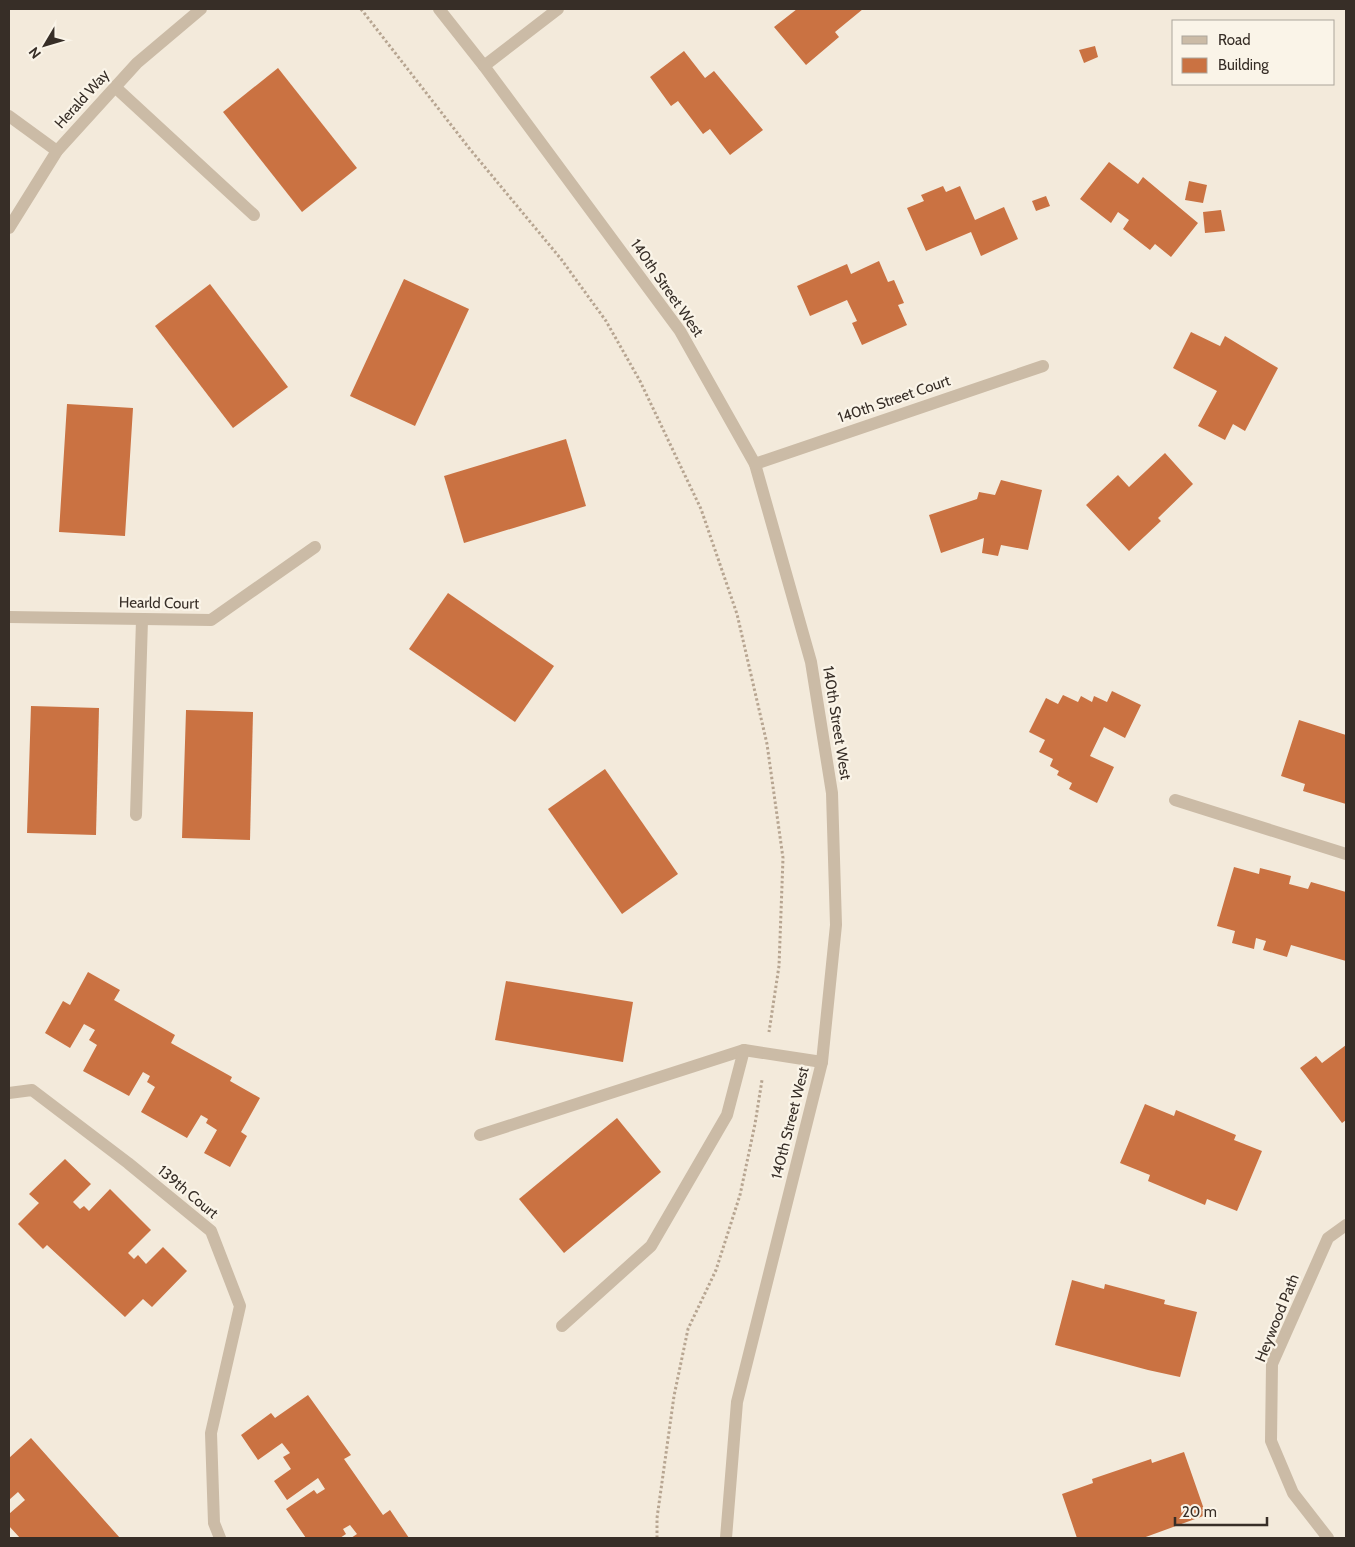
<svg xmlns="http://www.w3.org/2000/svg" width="1355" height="1547" font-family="Cabin,sans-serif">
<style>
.building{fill:#ca7242}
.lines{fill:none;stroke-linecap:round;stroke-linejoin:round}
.path{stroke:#b7a591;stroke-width:3;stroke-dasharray:2.5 2.5;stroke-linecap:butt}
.minor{stroke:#cbbba6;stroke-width:12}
.labels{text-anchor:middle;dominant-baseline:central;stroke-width:4.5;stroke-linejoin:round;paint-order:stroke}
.street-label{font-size:15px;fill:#372e27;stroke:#faf4e8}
</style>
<rect width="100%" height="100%" fill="#f3eadb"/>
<g class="building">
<path d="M797,9H863L835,32L839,37L806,65L774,27Z"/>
<path d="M1095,46L1098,57L1084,63L1079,50Z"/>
<path d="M684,51L705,78L714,71L763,130L730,155L710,129L703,134L678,101L671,106L650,77Z"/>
<path d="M278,68L357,168L302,212L223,112Z"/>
<path d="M1109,162L1138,184L1143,177L1198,223L1171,257L1155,244L1150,250L1123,229L1129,220L1118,212L1111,223L1080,199Z"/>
<path d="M1189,181L1207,185L1203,203L1185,200Z"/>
<path d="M943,186L946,192L960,186L975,220L1004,207L1018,239L981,256L971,232L926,251L907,208L924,201L921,195Z"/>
<path d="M1046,196L1050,206L1036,211L1032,201Z"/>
<path d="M1221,210L1225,231L1205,233L1203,212Z"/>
<path d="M879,261L888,282L894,280L904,303L898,305L907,325L862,345L852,323L857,321L847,300L810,316L797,286L847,264L851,274Z"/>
<path d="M404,279L469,309L415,426L350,396Z"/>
<path d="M210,284L288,387L233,428L155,326Z"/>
<path d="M1191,332L1220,346L1225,336L1278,368L1245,431L1233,424L1225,440L1198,426L1217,391L1173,368Z"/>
<path d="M67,404L133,408L125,536L59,532Z"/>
<path d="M566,439L586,506L464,543L444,476Z"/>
<path d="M1165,453L1193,484L1158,518L1161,521L1129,551L1086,505L1118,475L1129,487Z"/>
<path d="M1001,480L1042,490L1028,550L1001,545L998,556L982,553L984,538L941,553L929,515L977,499L979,492L995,495Z"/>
<path d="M448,593L554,666L515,722L409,649Z"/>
<path d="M1112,691L1141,705L1125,738L1104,727L1090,756L1114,767L1097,803L1069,789L1072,783L1057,775L1059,771L1050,766L1053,759L1039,752L1045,740L1029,732L1046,698L1058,704L1063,695L1078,702L1081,696L1092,702L1094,696L1107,702Z"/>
<path d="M31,706L99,708L96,835L27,833Z"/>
<path d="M186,710L253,712L250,840L182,838Z"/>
<path d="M1299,720L1346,735V804L1303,791L1305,784L1281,776Z"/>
<path d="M605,769L678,874L622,914L548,809Z"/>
<path d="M1234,867L1259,874L1260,868L1291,876L1289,884L1308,889L1311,882L1346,892V961L1291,945L1287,957L1263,950L1266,941L1256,938L1254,949L1232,943L1235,931L1217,926Z"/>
<path d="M88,972L120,990L114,1000L175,1035L171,1043L232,1077L230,1081L260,1098L241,1132L247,1136L230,1167L204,1153L217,1130L206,1123L208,1119L201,1115L187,1138L141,1112L155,1087L147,1082L150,1076L143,1072L129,1096L83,1071L97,1045L89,1040L95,1030L84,1024L70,1048L45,1033L63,1001L70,1005Z"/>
<path d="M506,981L633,1002L623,1062L495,1040Z"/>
<path d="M1346,1045V1120L1342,1123L1300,1068L1316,1056L1322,1063Z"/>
<path d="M1145,1104L1174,1116L1176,1110L1236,1135L1234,1140L1262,1151L1237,1211L1207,1199L1205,1205L1148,1181L1150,1175L1120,1163Z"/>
<path d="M617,1118L661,1172L564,1253L519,1199Z"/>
<path d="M65,1159L91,1184L73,1202L80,1209L84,1206L89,1211L110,1189L151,1230L128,1253L134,1259L138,1255L146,1264L163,1247L187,1271L152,1307L143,1299L125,1317L47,1245L43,1249L18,1224L39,1203L29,1194Z"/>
<path d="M1072,1280L1104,1289L1105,1284L1165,1300L1164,1304L1197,1312L1180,1377L1148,1370L1055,1345Z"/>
<path d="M308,1395L351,1455L344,1459L383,1515L390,1510L409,1538H351L357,1534L350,1525L343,1529L346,1534L340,1538H306L286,1509L314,1490L317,1494L325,1489L318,1478L287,1500L274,1481L291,1469L283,1457L290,1453L282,1443L258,1460L241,1435L271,1413L275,1418Z"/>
<path d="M31,1438L120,1538H20L9,1526V1514L25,1500L18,1492L9,1500V1458Z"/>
<path d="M1184,1452L1206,1515L1143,1538H1077L1062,1494L1093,1483L1092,1479L1151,1459L1152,1463Z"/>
</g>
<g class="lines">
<g class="path">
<path d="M361,9L469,148L561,259L606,321L640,381L701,509L737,614L767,744L783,858L779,966L769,1032"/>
<path d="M657,1538V1518L674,1396L688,1329L716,1270L740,1195L755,1124L762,1080"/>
</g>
<g class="minor">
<path d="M439,9L484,66L680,331L755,464L811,662L832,793L836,925L822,1062L737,1402L726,1538"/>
<path d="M484,66L558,9"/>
<path d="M115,87L254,215"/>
<path d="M9,116L57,151"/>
<path d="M9,228L57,151L137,63L201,9"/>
<path d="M755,464L1043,366"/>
<path d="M9,617L211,620L315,547"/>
<path d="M1175,800L1346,854"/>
<path d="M136,815L142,620"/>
<path d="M9,1093L32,1090L128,1163L211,1231L240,1306L211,1433L214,1523L220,1538"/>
<path d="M480,1135L744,1050L822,1062"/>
<path d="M562,1326L651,1246L727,1115L744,1050"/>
<path d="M1328,1538L1293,1493L1271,1441L1272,1364L1328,1238L1346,1225"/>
</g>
</g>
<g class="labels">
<g class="street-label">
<text transform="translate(82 99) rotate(-48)">Herald Way</text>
<text transform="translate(667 288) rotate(55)">140th Street West</text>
<text transform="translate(894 399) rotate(-19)">140th Street Court</text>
<text transform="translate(159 603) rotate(1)">Hearld Court</text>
<text transform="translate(837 723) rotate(81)">140th Street West</text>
<text transform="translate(790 1123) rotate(-76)">140th Street West</text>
<text transform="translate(188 1192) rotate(40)">139th Court</text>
<text transform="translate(1277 1318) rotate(-68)">Heywood Path</text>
</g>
</g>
<rect width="1355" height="1547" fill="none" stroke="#372e27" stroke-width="20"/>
<rect x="1172" y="20" width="162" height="65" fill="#faf4e8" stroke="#aca59b"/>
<rect x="1182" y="36" width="25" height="8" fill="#cbbba6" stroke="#aca59b"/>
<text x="1218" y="45" font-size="15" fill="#372e27">Road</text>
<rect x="1182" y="58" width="25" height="15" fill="#ca7242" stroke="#aca59b"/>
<text x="1218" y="70" font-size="15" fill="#372e27">Building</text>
<g transform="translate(45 45) rotate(232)" stroke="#faf4e8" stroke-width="4" paint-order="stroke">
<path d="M0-4L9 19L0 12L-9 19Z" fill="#372e27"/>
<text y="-8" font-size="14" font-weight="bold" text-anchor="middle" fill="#372e27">N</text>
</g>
<path d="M1175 1517v8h92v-8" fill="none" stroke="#372e27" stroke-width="2.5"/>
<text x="1182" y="1517" font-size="15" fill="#372e27" stroke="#faf4e8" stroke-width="4" paint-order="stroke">20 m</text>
</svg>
